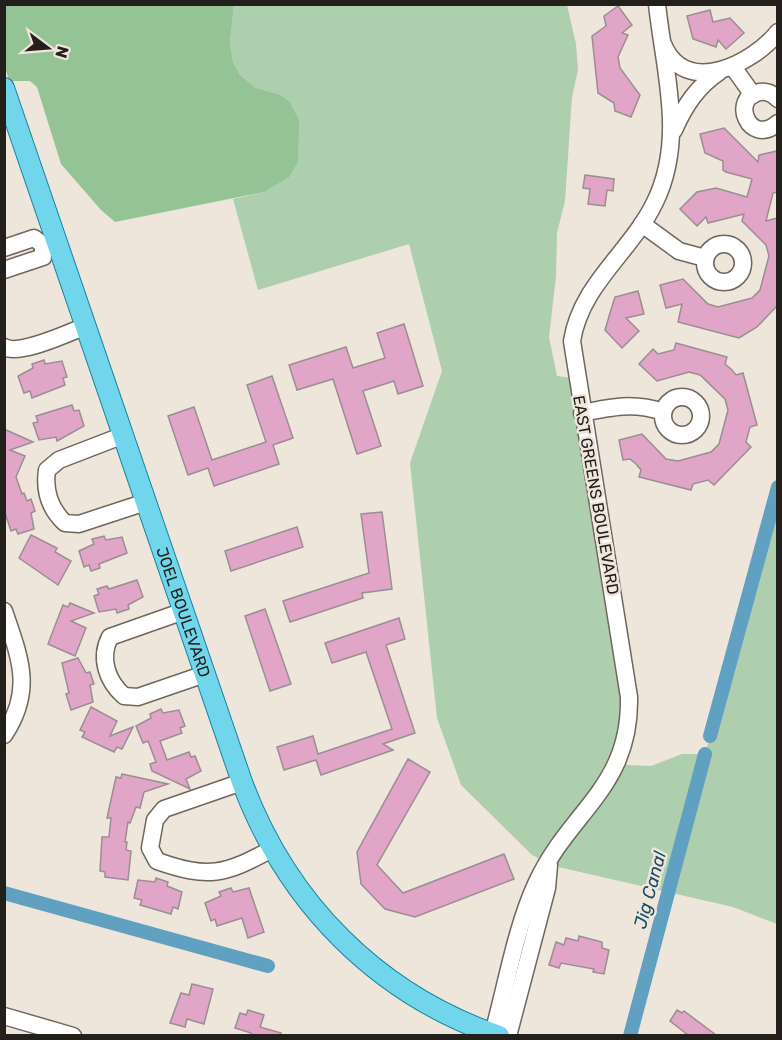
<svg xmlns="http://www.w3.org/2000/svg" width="782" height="1040" font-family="Rubik,sans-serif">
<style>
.green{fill:#adcfad}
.forest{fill:#94c395}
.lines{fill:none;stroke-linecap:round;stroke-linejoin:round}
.canal{stroke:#60a0c0;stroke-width:14}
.building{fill:#e0a5c7;stroke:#9a8e94;stroke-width:1.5}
.minor-casing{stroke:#6f675e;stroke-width:19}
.major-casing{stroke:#18839b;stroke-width:22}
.minor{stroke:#fff;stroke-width:16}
.major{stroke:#71d5ec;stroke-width:20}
.labels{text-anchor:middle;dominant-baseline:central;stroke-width:5;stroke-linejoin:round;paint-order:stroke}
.street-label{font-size:16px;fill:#23201c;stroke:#eee5db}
.water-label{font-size:18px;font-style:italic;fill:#194d64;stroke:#eee5db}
</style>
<rect width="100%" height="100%" fill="#eee5db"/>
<path class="green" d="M234,5H567L576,44L578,70L572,97L565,201L557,233L556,277L549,337L557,376L573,378L634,712L624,760L627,765L651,766L682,754H705L777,504V924L733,907L554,866L532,855L461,785L437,718L410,463L442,371L409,244L258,290L233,199L264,192L278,94L256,88L240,75L233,62L230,42Z"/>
<path class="forest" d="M4,5H234L230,42L233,62L240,75L256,88L278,94L289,101L299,120L298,162L289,177L264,192L115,222L101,210L61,164L37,87L30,81H9L5,67Z"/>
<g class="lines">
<g class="canal">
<path d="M710,736L778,487"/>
<path d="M4,893L268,966"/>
<path d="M630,1036L705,754"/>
</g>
</g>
<g class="building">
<path d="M618,6L632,25L622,33L628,35L618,57L620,68L640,95L631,117L615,111L614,103L598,93L592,36L606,26L604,16Z"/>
<path d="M710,10L713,22L730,18L744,33L726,49L718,40L716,47L693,39L687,16Z"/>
<path d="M724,128L758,162L759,155L777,151V192L773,193L766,221L777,218V306L757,327L739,338L678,322L682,304L666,308L660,285L683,279L708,304L718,307L752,298L760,290L769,256L766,245L742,221L744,214L708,223L706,217L697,226L680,209L697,192L716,188L747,197L752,179L726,172L723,170V161L705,153L700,134Z"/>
<path d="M585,175L614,179L613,191L607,190L605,206L588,204L590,189L583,188Z"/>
<path d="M638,291L644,314L626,318L639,331L622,348L605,330L610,313L615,297Z"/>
<path d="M404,324L423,386L398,394L394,381L363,391L381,446L357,454L333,379L297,390L289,365L346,347L353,368L385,358L377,333Z"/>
<path d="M676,343L727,357L725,364L731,369L736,375L743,373L757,425L750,427L746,442L751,447L714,485L708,480L693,484L691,490L639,477L641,470L636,464L630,459L623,460L619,440L642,434L666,459L678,461L711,452L719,444L728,410L725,399L700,375L689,372L657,381L639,364L653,349L658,354L674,350Z"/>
<path d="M44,360L45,364L62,361L67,377L63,378L65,385L32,398L30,391L24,393L18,376L33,368L32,364Z"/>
<path d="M272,376L293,438L273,445L279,464L214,486L208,468L188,475L168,416L194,407L212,460L266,442L247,385Z"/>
<path d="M72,405L74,411L79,410L84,426L57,441L56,437L39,440L33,423L38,422L36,416Z"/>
<path d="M4,429L33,442L10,450L25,456L16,477L22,494L24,493L27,501L31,499L35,511L31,513L34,529L18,534L16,529L11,531L4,510Z"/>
<path d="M382,512L392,589L362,593L363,598L290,622L283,601L369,573L361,514Z"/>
<path d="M297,527L303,547L231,571L225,551Z"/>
<path d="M31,535L57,548L55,552L71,561L58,585L19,558Z"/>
<path d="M104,536L106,540L122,537L127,553L99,564L100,568L91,571L89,565L84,567L79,551L94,544L92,539Z"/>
<path d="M137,580L143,597L128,605L129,609L117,613L116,609L99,612L94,596L99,594L97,589L107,586L109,589Z"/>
<path d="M70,603L94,613L71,621L86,628L75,656L48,644L63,605L68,607Z"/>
<path d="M265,609L291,684L270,691L245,616Z"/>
<path d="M399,618L405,639L386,645L415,733L383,744L393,750L321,775L316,760L284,770L277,747L313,736L318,754L392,729L366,652L332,663L325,643Z"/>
<path d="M78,658L86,673L90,672L94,684L90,685L93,702L71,710L66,694L69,693L62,663Z"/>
<path d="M91,707L117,721L110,736L133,727L122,749L117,747L114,752L82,737L85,732L80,730Z"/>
<path d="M161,709L163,713L179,710L185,726L180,728L182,733L160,741L167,760L189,752L191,757L195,756L201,771L186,779L190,789L152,771L150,764L156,762L148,741L143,743L136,726L151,718L150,714Z"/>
<path d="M408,759L430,772L377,865L403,893L504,854L514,879L415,917L385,909L361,884L357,852Z"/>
<path d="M122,774L168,784L144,792L140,808L136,807L130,823L128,822L125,842H127L126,850L131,851L128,880L105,877V872L100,871L102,837H109L111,818H107L116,777L121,778Z"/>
<path d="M156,878L168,882L167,886L182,892L178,909L173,907L171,914L140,905L142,900L134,898L138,880L155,882Z"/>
<path d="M231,888L233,892L249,888L264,932L248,938L242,918L217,926L215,919L211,921L205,903L221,896L219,892Z"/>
<path d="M579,936L602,942V948L609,950L604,974L593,972L594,969L561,963L559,968L549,965L556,942L564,945L566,938L578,941Z"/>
<path d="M192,984L213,989L204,1024L187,1019L185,1027L170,1023L181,993L189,995Z"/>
<path d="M248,1010L264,1015L260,1027L281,1033L280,1035H251V1033L235,1028L240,1013L246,1015Z"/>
<path d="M677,1010L682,1013L684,1011L716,1035H688L670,1021Z"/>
</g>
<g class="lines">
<defs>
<g id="minor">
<path d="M663,44C685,98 753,64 778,32"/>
<path d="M733,67L753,95"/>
<path d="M778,99C773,94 767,91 760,92C729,97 749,148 778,123"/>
<path d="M674,130C685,105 697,87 719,72"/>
<path d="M642,224L679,251L705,258"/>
<circle cx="724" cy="263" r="19"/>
<path d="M4,248L34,238L43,245"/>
<path d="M4,270L43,257V245"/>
<path d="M4,347C20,356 70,332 86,326"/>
<circle cx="682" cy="416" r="19"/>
<path d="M582,413C611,407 634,402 663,412"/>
<path d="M124,435L59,460L47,470C44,491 50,509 65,523L79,524L146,502"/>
<path d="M4,611C20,658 34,690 4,735"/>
<path d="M184,611L110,637C99,658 107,681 124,696L138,697L205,674"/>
<path d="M242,782L164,809L155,820L150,848L157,861C209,879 224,875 272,849"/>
<path d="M4,1016L73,1036"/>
<path d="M493,1033C506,987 516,927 536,884C569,811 631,788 629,697L572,341C581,284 631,252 655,202C686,138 664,71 657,4"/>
<path d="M508,1036L547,888L549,865"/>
</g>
<g id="major">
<path id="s1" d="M4,88L242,782C287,903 377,994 499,1036"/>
</g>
</defs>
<use href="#minor" class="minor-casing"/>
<use href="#major" class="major-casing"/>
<use href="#minor" class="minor"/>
<use href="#major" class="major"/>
</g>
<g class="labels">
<g class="street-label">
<text transform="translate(596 495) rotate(80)">EAST GREENS BOULEVARD</text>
<text stroke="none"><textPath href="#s1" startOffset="554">JOEL BOULEVARD</textPath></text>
</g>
<g class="water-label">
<text transform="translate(650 890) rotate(-75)">Jig Canal</text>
</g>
</g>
<rect width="782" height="1040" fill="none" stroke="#23201c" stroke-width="12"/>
<g transform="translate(48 48) rotate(106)" stroke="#eee5db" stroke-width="4.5" paint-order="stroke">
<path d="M0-4.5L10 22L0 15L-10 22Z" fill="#23201c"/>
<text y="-9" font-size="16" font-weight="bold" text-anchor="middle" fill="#23201c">N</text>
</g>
</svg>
